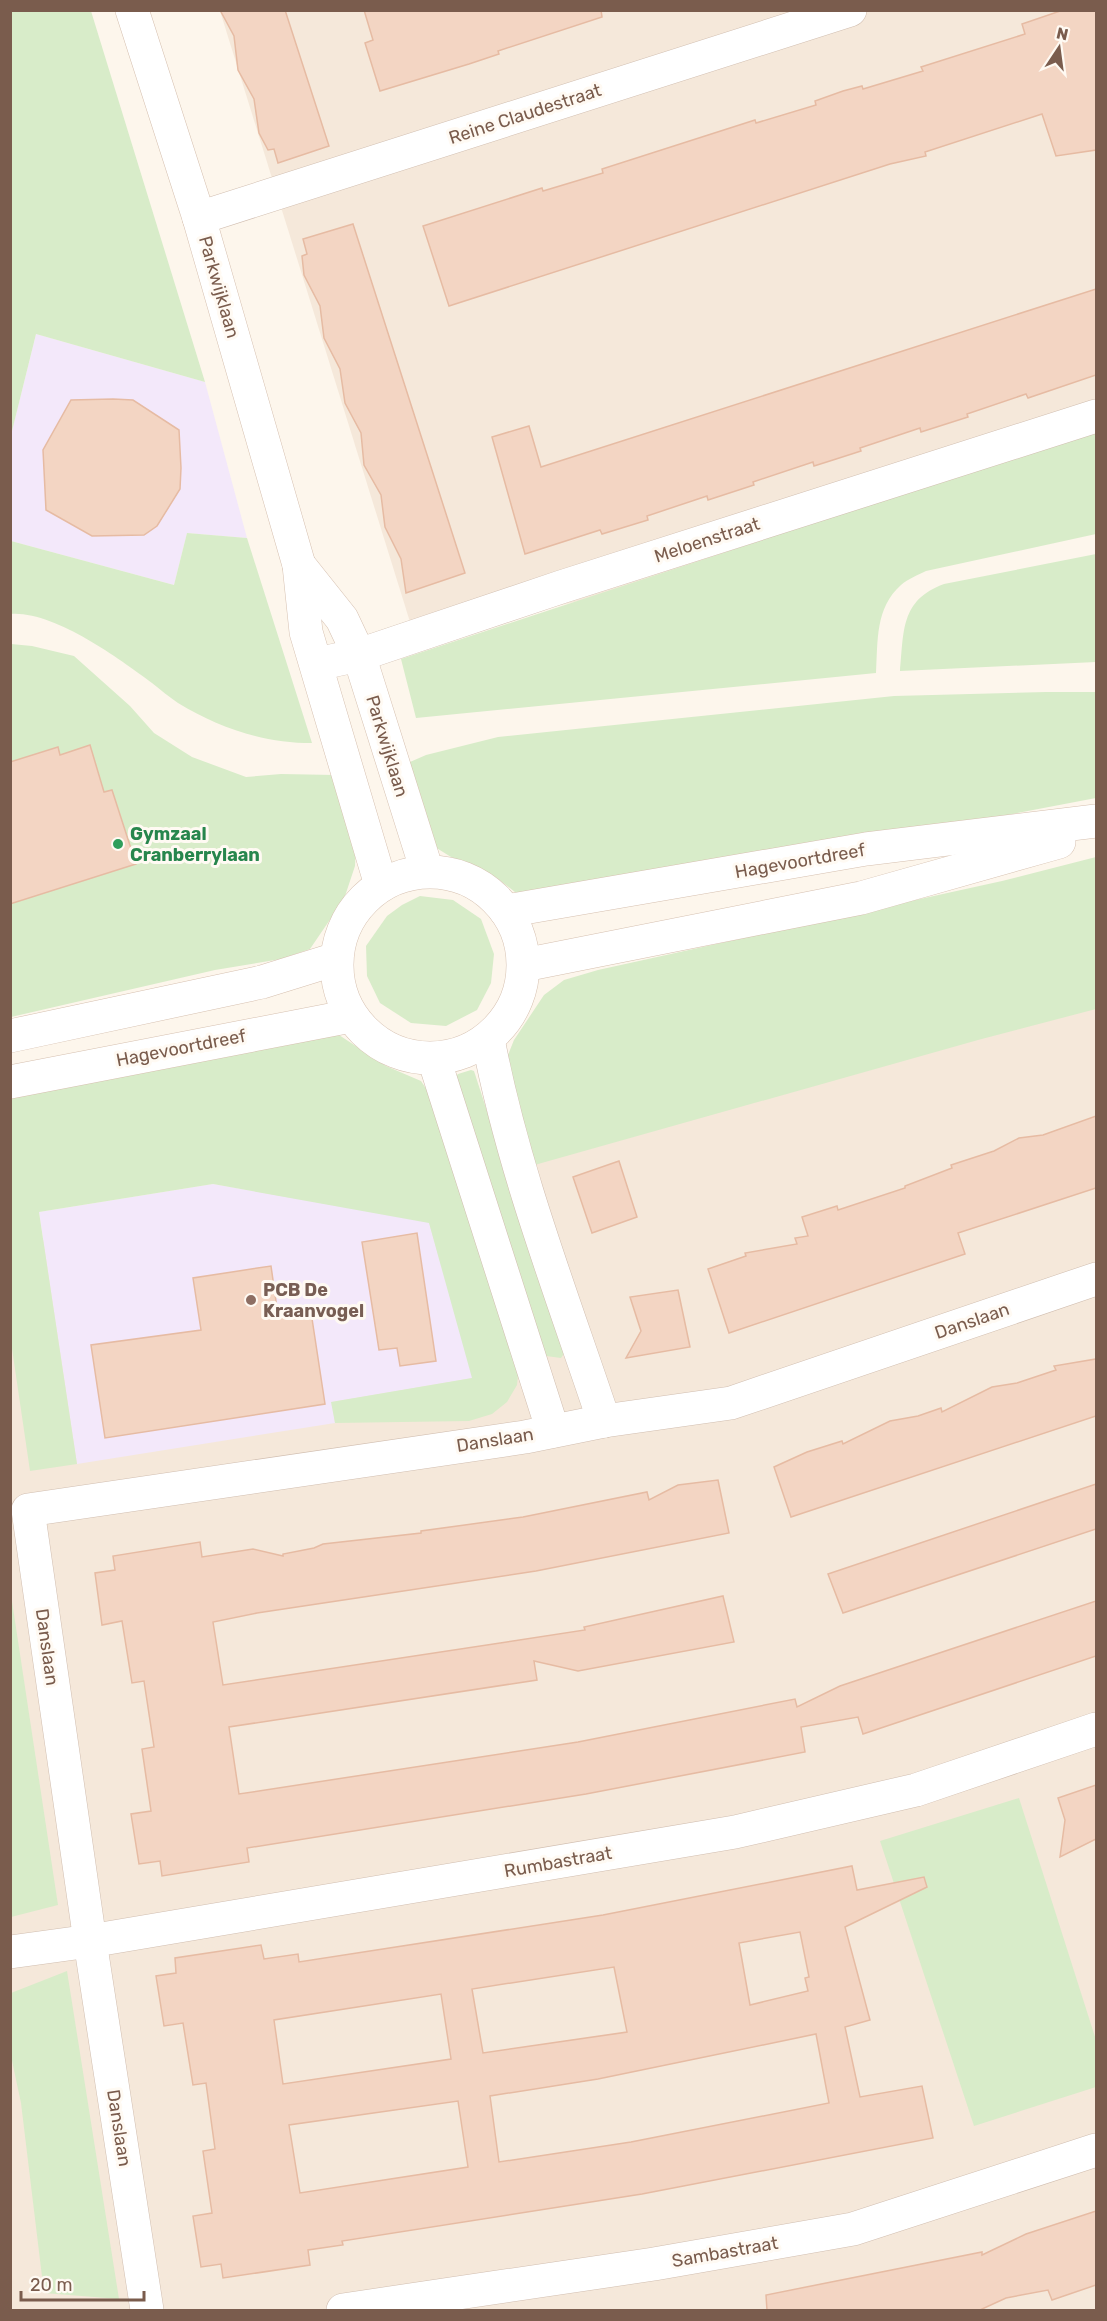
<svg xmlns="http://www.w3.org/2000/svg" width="1107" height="2321" font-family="Rubik,sans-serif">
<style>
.residential{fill:#f5e8da}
.education{fill:#f3e8fa}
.green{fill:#d8ecc9}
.building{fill:#f3d5c3;stroke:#e6bba3;stroke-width:1.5;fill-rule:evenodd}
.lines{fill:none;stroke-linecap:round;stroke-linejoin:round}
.street-casing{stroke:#d1beb0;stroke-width:34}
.secondary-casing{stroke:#d6c0b0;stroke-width:34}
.street{stroke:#fff;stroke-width:33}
.secondary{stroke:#fff;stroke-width:33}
.leisure-dot{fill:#2e9e5b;stroke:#fffaf3;stroke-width:2}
.education-dot{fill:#8d6e63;stroke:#fffaf3;stroke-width:2}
.labels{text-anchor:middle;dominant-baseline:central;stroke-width:6;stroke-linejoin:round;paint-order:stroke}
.street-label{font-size:18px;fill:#7a5c4d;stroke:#fffaf3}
.leisure-label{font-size:18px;font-weight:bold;fill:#27864d;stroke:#fffaf3;text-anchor:start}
.education-label{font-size:18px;font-weight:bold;fill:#785e54;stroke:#fffaf3;text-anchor:start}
</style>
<rect width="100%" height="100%" fill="#fdf6ec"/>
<g class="residential">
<path d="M220,11H1096V485L415,638Z"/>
<path d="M1096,945V2310H11V1248L561,1120Z"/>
</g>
<g class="education">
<path d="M36,334L205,382L247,538L187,533L174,585L11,541V435Z"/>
<path d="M213,1184L429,1222L473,1378L332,1402L335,1423L77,1464L39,1212Z"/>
</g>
<g class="green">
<path d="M11,10L91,11L205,382L36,334L11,435Z"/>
<path d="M1096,430V534L926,571C918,575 908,579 901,585C875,608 878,641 876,673L416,718L401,659Z"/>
<path d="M187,533L247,538L312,743C264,743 219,728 178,703C169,697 161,690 152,683C118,658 54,611 11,614V541L174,585Z"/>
<path d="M1096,554V662L900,671C904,632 900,600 944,584Z"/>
<path d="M11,644L32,646L74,656L130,706L154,733L192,757L246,777L281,774L335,775L356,842L355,866L344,899L310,949L281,959L215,970L11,1017Z"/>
<path d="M1046,692H1096V798L787,857L520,896L497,878L472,865L451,857L435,847L408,775L410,762L426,755L498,737L894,696Z"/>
<path d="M1096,857V1009L978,1040L531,1166L506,1060L514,1040L544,995L564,980L598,970L1002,881Z"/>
<path d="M420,896L453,900L481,919L494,954L491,983L477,1010L446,1026L411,1023L380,1003L367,976L366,946L387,916L402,905Z"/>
<path d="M339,1035L386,1066L421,1081L431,1096L519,1365L517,1385L507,1402L492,1414L469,1421L335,1423L331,1402L472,1378L429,1223L213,1184L39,1212L77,1464L30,1471L10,1335V1094Z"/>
<path d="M471,1070L474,1071L565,1352L561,1358L546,1356L456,1076L458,1074Z"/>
<path d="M10,1588L58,1905L11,1917H10Z"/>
<path d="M1019,1798L1096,2040V2087L974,2126L880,1841Z"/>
<path d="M67,1971L119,2299L44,2293L21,2103L11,2056V1993Z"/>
</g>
<g class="building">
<path d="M220,10H285L329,146L278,163L274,149L268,150L259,133L254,99L238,70L234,36Z"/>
<path d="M364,10H601L602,17L498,51L499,54L469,64L380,91L365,43L373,40Z"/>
<path d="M1063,10H1096V150L1056,156L1042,114L925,152L926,156L890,164L449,306L423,226L542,188L543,191L603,173L602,169L755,120L756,123L816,105L815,101L843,91L862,86L863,89L923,71L921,67L1025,34L1022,24Z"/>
<path d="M353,224L465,573L406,593L401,559L385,527L381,495L364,465L361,433L345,403L340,369L324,338L320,306L304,275L302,256L307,254L303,239Z"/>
<path d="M1096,289V375L1028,398L1026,394L967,414L968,417L921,432L920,428L860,448L861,451L833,460L814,466L813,462L753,482L754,485L708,500L707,496L647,516L648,520L602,534L600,530L525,554L492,437L529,426L541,467Z"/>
<path d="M113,399L133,400L179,430L181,468L180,489L157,526L144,535L92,536L46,510L43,450L71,400Z"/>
<path d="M90,745L104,792L112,790L136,864L10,904V762L58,747L60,755Z"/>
<path d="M1096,1116V1188L958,1233L965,1254L729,1333L708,1269L746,1256L745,1253L797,1244L795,1238L808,1236L802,1217L837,1206L838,1210L905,1188V1186L952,1168L951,1165L994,1151L1019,1138L1043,1135Z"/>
<path d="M619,1161L637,1217L592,1233L573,1177Z"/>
<path d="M417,1233L436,1361L400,1366L397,1348L379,1350L362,1242Z"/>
<path d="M271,1266L278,1315L311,1312L325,1404L105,1438L91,1345L201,1330L193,1278Z"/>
<path d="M678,1290L690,1347L626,1358L641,1331L630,1297Z"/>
<path d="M1096,1359V1416L791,1517L774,1467L807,1452L842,1441L843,1444L890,1421L918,1416L941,1408L942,1412L992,1387L1017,1383L1056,1370L1054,1366Z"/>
<path d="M718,1480L729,1533L536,1571L257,1613L213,1622L223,1685L585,1630L584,1627L723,1596L734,1642L578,1671L534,1661L537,1680L229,1727L239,1794L578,1742L795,1699L797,1707L840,1686L1096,1601V1656L863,1734L858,1717L801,1727L805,1752L586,1794L247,1848L249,1862L162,1876L160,1861L139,1864L131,1814L151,1811L142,1749L154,1747L144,1681L132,1683L122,1621L102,1625L95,1573L115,1570L113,1556L200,1542L202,1557L253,1549L283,1556V1554L314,1548L323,1544L421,1533V1531L523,1517L647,1492L649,1500L678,1485Z"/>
<path d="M1096,1484V1529L843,1613L828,1574Z"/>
<path d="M1096,1785V1839L1060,1857L1065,1820L1058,1798Z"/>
<path d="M852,1866L857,1890L924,1877L927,1887L845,1927L870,2020L845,2027L860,2097L922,2086L933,2138L642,2194L342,2241L343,2245L308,2250L310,2265L223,2278L221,2264L201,2267L193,2216L212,2213L203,2151L215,2149L206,2083L193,2085L183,2023L164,2026L156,1976L176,1973L175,1958L261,1945L264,1959L298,1954L299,1962L603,1915ZM800,1932L809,1977L805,1978L808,1991L750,2005L739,1943ZM614,1967L627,2032L483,2053L472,1989ZM441,1994L451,2059L283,2084L274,2020ZM816,2034L829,2103L631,2142L499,2162L490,2096L598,2079ZM458,2101L468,2167L300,2193L289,2125Z"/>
<path d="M1096,2211V2285L1052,2300L1048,2290L1006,2298L980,2310H767L766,2295L982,2252V2255L1026,2234Z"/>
</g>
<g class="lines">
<defs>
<g id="street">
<path d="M199,218L850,10"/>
<path d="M317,664L359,655L561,587L1096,416"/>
<path d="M488,1039C513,1170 562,1295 604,1421"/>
<path d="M434,1059L553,1431"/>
<path d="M10,1952L90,1941L735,1832L916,1790L1096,1729"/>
<path d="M147,2310L90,1941L28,1510L525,1437L604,1421L731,1403L1096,1279"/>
<path d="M343,2310L654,2264L853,2229L1096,2150"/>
</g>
<g id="secondary">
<path d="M132,10L199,218L299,565L306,632L381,885"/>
<path d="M299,565L342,619L359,655L427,871"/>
<circle cx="430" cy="965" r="93"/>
<path d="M506,911L866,849L1096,821"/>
<path d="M524,965L861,898L1059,842"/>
<path d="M10,1036L262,982L336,959"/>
<path d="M10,1082L351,1016"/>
</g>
</defs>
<use href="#street" class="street-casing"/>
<use href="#secondary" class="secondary-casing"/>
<use href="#street" class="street"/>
<use href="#secondary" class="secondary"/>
</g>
<circle class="leisure-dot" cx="118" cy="844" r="6"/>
<circle class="education-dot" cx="251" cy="1300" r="6"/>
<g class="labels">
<g class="street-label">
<text transform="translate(525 114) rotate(-18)">Reine Claudestraat</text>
<text transform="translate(219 287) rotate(74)">Parkwijklaan</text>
<text transform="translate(707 540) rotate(-18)">Meloenstraat</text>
<text transform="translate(387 746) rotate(73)">Parkwijklaan</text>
<text transform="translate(800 861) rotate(-10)">Hagevoortdreef</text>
<text transform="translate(181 1048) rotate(-11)">Hagevoortdreef</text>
<text transform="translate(972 1321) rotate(-19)">Danslaan</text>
<text transform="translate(495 1440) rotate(-9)">Danslaan</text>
<text transform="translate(47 1647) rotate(82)">Danslaan</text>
<text transform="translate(558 1862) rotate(-10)">Rumbastraat</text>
<text transform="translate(119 2128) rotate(81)">Danslaan</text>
<text transform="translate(725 2252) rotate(-10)">Sambastraat</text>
</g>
<g class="leisure-label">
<text x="130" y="834">Gymzaal<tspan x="130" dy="21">Cranberrylaan</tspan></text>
</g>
<g class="education-label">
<text x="263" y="1290">PCB De<tspan x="263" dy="21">Kraanvogel</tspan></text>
</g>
</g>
<rect width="1107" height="2321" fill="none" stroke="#7a5c4d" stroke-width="24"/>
<g transform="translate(1059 48) rotate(13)" stroke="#fffaf3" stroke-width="4.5" paint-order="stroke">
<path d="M0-4.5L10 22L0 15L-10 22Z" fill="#7a5c4d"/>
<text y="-9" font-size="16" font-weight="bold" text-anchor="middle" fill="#7a5c4d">N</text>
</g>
<path d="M21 2291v9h123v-9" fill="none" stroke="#7a5c4d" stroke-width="3"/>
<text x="30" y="2291" font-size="18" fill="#7a5c4d" stroke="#fffaf3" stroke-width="4.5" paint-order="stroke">20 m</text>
</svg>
